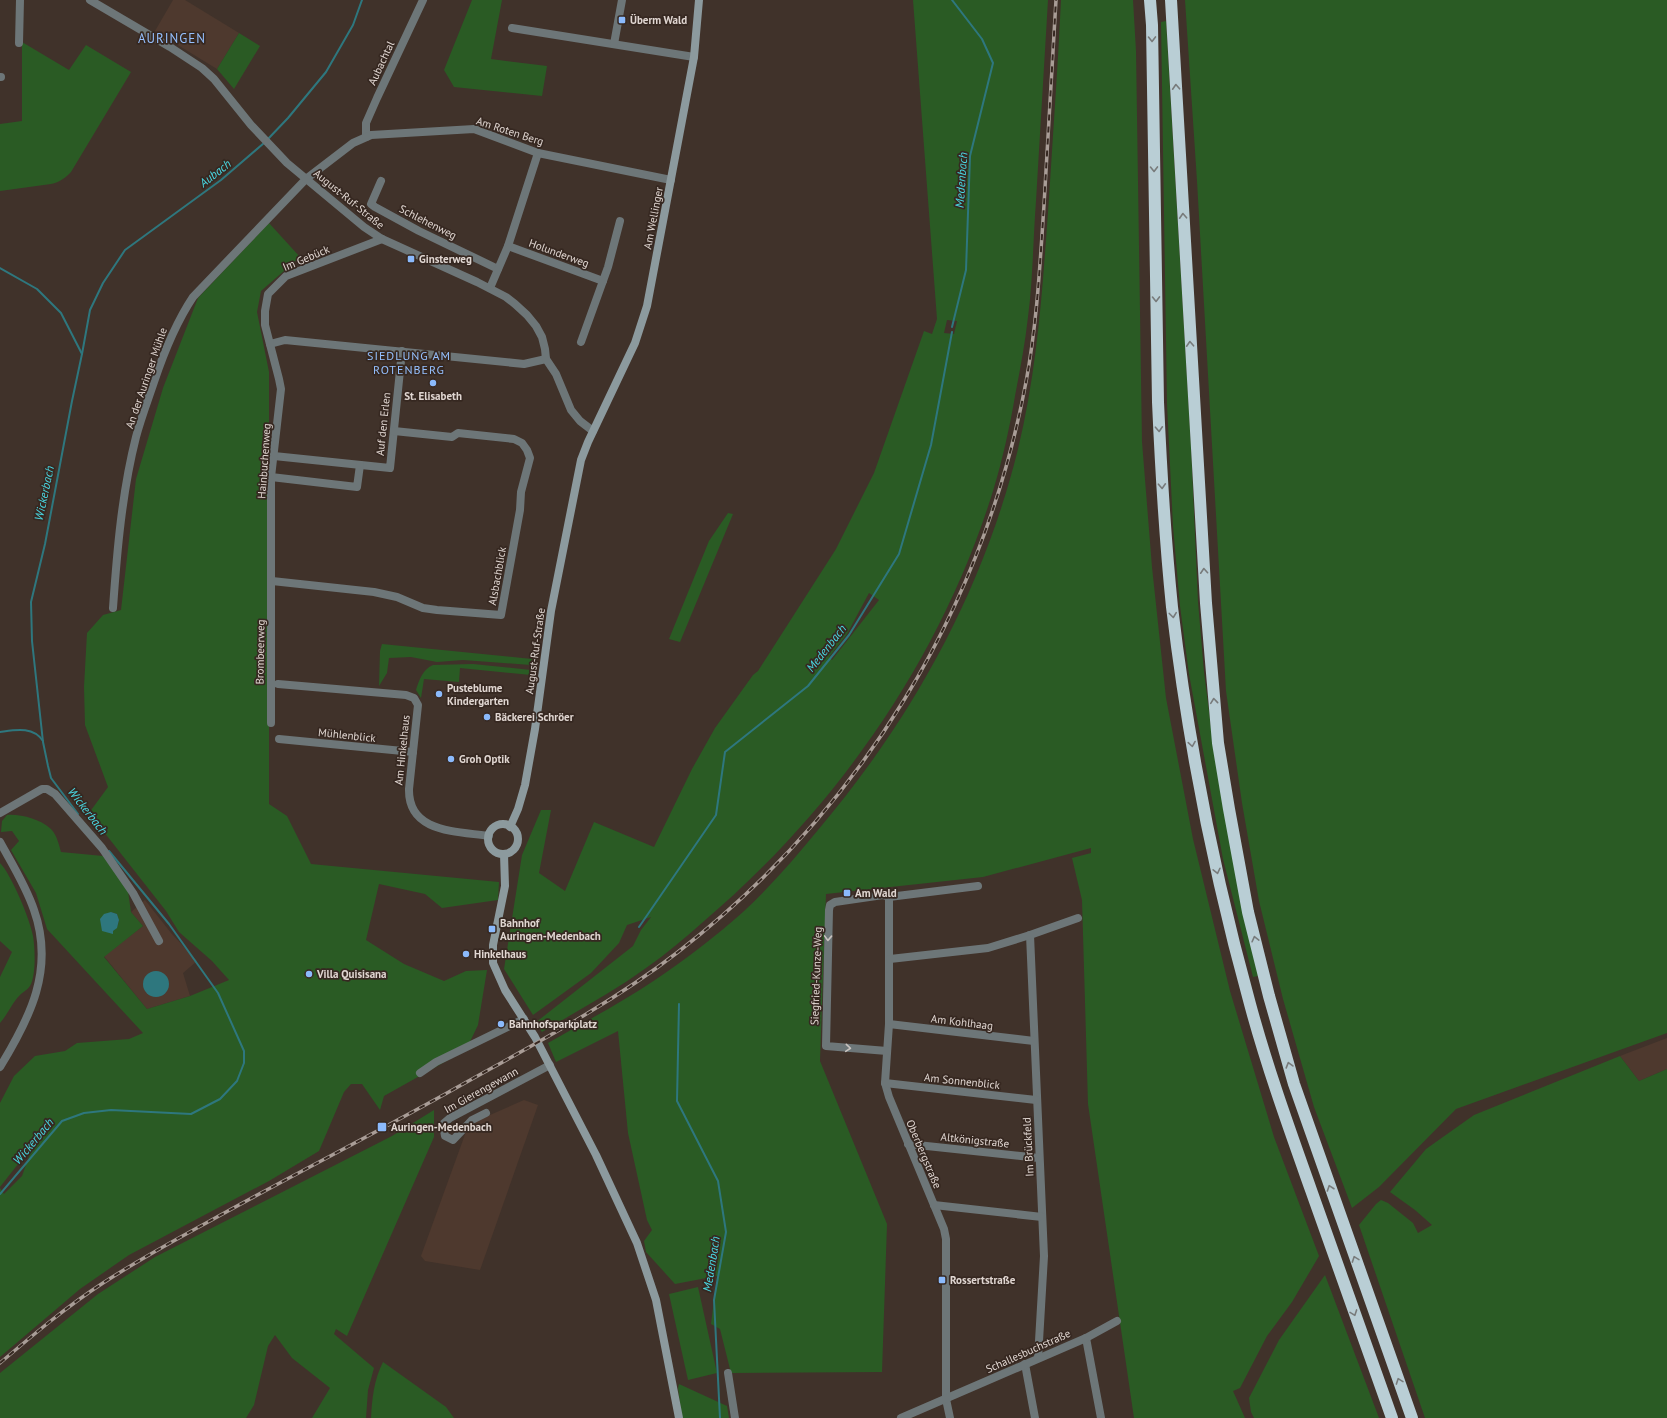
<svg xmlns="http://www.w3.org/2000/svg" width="1667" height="1418" font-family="'PT Sans',sans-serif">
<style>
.built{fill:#4e392e}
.green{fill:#2a5b24;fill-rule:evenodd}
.water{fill:#2e777e}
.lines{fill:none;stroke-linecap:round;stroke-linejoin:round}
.stream{stroke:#2e777e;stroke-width:2}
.minor{stroke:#6d7678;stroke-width:8}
.tertiary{stroke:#6d7678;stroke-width:8}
.secondary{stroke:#8c9a9e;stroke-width:8}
.motorway{stroke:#b9ced5;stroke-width:12}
.rail-casing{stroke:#a99d97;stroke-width:3.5}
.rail{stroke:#362821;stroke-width:2;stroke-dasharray:6;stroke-linecap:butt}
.oneway{stroke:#787b7b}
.oneway2{stroke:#c9c3bf}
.poi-dot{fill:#8bbafc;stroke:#362821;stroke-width:1.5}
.labels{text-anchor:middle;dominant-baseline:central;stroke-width:3.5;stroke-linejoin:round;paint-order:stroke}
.poi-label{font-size:11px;font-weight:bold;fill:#e0d6d1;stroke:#362821;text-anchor:start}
.street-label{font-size:11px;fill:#e0d6d1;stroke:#362821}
.water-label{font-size:12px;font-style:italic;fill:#49d9e4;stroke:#362821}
.neighbourhood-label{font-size:12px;letter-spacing:1px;fill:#95c0fe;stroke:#362821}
.quarter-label{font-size:13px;letter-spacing:1px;fill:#95c0fe;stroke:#362821}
</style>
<rect width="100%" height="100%" fill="#40322a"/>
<g class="built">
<path d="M173,0H185L239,33L217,69L155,31Z"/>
<path d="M145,900L171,933L197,961L183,973L190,996L147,1009L104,956L143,926L131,912Z"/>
<path d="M1667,1038V1069L1639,1081L1620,1056Z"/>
<path d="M524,1100L538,1105L480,1270L425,1261L421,1256L467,1129L474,1122Z"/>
</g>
<g class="green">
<path d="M472,0H502L491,59L547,66L542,96L454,87L444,70Z"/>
<path d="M913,0H1048C1044,67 1040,134 1036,201C1033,240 1033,279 1028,317C1025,344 1020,370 1015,396C1010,426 1002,462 993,491C941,659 836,809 703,922C685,938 666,954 646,968C613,992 577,1011 542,1032L535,1023L633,946L641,930L651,917L627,925L619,943L591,973L533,1015L504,969L522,855L541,810H551L539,873L565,891L594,822L654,847L692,769L715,728L753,675L758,671L836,549L874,473L924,331L932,334L937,319ZM947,320L957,321L954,334L944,333ZM869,593L879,600L832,660L829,657L847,634Z"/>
<path d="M1061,0H1133L1136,51L1142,442L1152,567L1166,698L1193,839L1230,991L1274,1137L1319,1256L1292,1302L1267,1336L1240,1388L1233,1391L1245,1418H1134L1088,1104L1082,900L1072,858L1091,853V848L983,877L826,894L820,1061L887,1224L882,1372L731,1373L720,1329L711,1324L717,1276L675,1284L646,1252L644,1241L652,1230L647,1220L628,1133L618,1031L556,1062L548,1043C584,1022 621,1003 655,980C685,960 716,936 743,912C770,887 795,858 818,830C912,719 983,591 1018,449C1038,367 1043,282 1049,198C1053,132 1058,66 1061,0Z"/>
<path d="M1185,0H1667V1033L1456,1109L1379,1187L1352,1208L1314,1107L1283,999L1259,901L1242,803L1226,691L1197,181Z"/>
<path d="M1166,21L1191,446L1198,602L1204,672L1213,743L1258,976L1253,977L1223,859L1189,674L1180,606L1173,526L1167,404L1161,22Z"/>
<path d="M239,33L260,46L234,89L217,69Z"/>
<path d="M22,42L69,70L86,45L131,72L71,172C65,178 60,182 51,184L0,191V124L22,121Z"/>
<path d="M269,223L300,257L261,291L257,312L269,372V804L287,816L311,864L499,882L498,900L442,908L425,894L379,884L366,940L404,964L444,981L466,971L487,970L478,1025L466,1050L384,1096L380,1110L362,1084H351L344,1092L319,1151L269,1181L129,1255L80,1289L0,1357V1188L4,1194L22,1176L33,1145L0,1187V1103L14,1076L35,1056L65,1051L77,1043L129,1039L143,1033L47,929L36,893L11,850L19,841L12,831L1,832L2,821L7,815C21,814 40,819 51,829C57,835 59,845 61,852L103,856L128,891L131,912L143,926L104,957L147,1009L190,996L229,980L212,961L179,932L166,911L89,813L108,787L85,725L84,687L87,633L103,615L121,610L136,479L163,388L198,298ZM111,912L117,914C120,921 119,926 113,931Z"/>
<path d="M728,513L733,514L680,642L669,639L709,541Z"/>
<path d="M382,644L532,659L531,665L463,660L437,662L411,657L389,658L387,673L379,686L380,651Z"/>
<path d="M473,664L531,670V675L460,668L459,682L424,679L421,698L416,690C419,680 423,669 433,665Z"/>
<path d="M0,863C11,874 30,919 33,936C35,947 36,973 31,984C29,989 23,992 20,995C12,1003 8,1014 0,1023V977L12,952L0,941Z"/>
<path d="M1620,1056L1639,1081L1667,1069V1418H1425L1359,1225L1376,1204L1381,1200L1388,1203L1413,1223L1418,1233L1432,1225L1415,1210L1390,1192L1426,1149L1474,1115Z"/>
<path d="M434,1110V1137L347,1336L336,1329L334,1334L374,1368L368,1390L366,1418H312L330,1388L292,1358L275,1335L268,1346L254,1405L246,1418H0V1373L98,1294L155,1257L392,1136Z"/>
<path d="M1325,1275L1379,1418H1254L1251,1412L1249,1398L1279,1340Z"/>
<path d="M698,1287L717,1373L688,1380L669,1294Z"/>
<path d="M383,1362L446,1407L454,1418H371C372,1398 374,1380 383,1362Z"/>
<path d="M679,1384L727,1406L729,1418H682L678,1388Z"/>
</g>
<g class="water">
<path d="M111,912L117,914L119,920L117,928L113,931V934L102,931L100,919L104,914Z"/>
<circle cx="156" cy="984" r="13"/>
</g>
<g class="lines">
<g class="stream">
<path d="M267,140L288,118L326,72L353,25L362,0"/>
<path d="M0,268L37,289L61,313L82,354L72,401L45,544L31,602L32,641L43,742L48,766L51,778L78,814"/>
<path d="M952,327L966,270L970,156L993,63L982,39L952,0"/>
<path d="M82,354L90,310L103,283L125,250L221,180L264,143"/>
<path d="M0,732C15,730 33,726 43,741"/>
<path d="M639,927L716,815L725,752L808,686L849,635L899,554L931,445L952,332"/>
<path d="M679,1004L677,1101L718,1181L726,1232L714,1300L720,1418"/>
<path d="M0,1194L62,1121L84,1113L111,1110L191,1114L220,1099L237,1081L244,1063V1051L218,993L169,924L109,851"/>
</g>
<g class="minor">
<path d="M512,28L694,57"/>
<path d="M19,43L20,0"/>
<path d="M614,44L622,0"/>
<path d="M0,77H1"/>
<path d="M366,137V123L377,98L423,0"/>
<path d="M381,181L371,204L375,207L419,231L498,269"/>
<path d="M508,246L603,281"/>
<path d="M490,288L508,246L538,153"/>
<path d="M581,342L608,267L620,221"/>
<path d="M270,344L285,340L524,364L546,359"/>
<path d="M274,456L390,468L402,351"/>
<path d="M271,477L357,487L360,465"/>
<path d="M272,581L374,592L397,597L423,608L437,610L501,615L520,510L521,492L530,458L527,450L522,443L514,439L458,433L452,437L394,431"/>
<path d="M113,608C117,551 122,492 136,437C141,418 148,400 154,382C164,352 175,324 193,297L306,179L353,143L371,135L474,129L538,153L671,180"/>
<path d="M278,684L406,695L414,698L418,705L409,789C408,833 456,831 489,836"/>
<path d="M271,723V477L281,389L279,379L265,325V311L268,294L286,276L382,239"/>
<path d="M279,739L413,752"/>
<path d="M0,813L42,789H47L55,794L102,848L133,893L159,941"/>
<path d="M889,897V1024L885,1083L889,1097L944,1229L946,1239V1399L950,1418"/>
<path d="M1030,935L1044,1256L1038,1358"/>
<path d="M890,959L988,948L1030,935L1078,918"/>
<path d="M889,1024L1034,1041"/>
<path d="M887,1051L826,1046L829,910L830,905L835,902L883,895L889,897L978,886"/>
<path d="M420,1073L436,1062L524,1019"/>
<path d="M885,1083L1036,1100"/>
<path d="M486,1113L472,1120L453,1140L445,1136L443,1124L450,1118L550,1065"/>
<path d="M908,1144L1039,1158"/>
<path d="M934,1205L1042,1217"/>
<path d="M1086,1338L1101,1418"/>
<path d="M1025,1364L1035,1418"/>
<path d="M728,1373L735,1418"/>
<path d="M901,1418L1086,1338L1117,1321"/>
</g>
<g class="tertiary">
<path d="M90,0L170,47L202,68L214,79L251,125L287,163L364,227L382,239L477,282L506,297L515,304L527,315L536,326L542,337L545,349L546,359L556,374L571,410L580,421L593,431"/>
<path d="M0,842C12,864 26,886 34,910C55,969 30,1018 0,1067"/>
</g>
<g class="secondary">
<circle cx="503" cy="839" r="15"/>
<path d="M510,827L518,809L525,785L535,729L551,611L581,460L588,442L635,343L647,306L694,57L699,0"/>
<path d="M504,854L505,886L493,945V963L505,990L535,1037L596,1155L637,1243L656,1300L679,1418"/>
</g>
<g class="motorway">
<path d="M1150,0L1152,25L1158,402C1161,470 1165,538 1172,607C1188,741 1214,874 1250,1004C1267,1067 1289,1128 1311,1190C1338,1266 1365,1342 1392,1418"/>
<path d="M1171,0L1206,603L1218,743L1229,809L1248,912L1269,996L1294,1084L1412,1418"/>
</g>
<defs>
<path id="rail" d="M0,1363C33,1335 66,1307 103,1283C137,1261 173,1241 208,1222C287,1178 368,1137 447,1093C525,1049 607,1007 678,952C861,810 983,610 1026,382C1037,324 1040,264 1044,205C1048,137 1052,68 1056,0"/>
</defs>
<use href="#rail" class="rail-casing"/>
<use href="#rail" class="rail"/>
</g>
<defs><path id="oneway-chevron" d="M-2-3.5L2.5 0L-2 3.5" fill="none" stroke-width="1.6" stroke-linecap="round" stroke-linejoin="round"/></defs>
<g class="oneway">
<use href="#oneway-chevron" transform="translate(1152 39) rotate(89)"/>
<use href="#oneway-chevron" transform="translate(1176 87) rotate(-93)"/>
<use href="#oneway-chevron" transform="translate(1154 169) rotate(89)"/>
<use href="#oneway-chevron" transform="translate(1183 216) rotate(-93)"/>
<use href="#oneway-chevron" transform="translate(1156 299) rotate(89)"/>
<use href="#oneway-chevron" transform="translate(1190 344) rotate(-93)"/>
<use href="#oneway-chevron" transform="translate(1159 429) rotate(87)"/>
<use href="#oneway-chevron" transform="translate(1162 486) rotate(87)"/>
<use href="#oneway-chevron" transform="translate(1204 571) rotate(-94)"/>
<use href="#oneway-chevron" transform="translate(1173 615) rotate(83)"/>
<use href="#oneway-chevron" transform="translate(1214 701) rotate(-96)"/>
<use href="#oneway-chevron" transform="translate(1192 744) rotate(81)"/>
<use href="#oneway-chevron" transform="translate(1217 871) rotate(77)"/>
<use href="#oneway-chevron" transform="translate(1255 939) rotate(-104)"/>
<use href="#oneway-chevron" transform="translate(1289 1065) rotate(-106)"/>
<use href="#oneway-chevron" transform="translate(1330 1188) rotate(-109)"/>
<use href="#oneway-chevron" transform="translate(1355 1259) rotate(-110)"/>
<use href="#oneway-chevron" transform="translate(1354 1313) rotate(70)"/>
<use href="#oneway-chevron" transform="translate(1399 1381) rotate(-110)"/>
</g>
<g class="oneway2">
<use href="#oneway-chevron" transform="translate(828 938) rotate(92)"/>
<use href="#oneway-chevron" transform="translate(848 1048) rotate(5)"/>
</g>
<g class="poi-dot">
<rect x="618" y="16" width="8" height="8" rx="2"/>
<rect x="407" y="255" width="8" height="8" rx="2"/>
<circle cx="433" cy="383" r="4"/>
<circle cx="439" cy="694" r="4"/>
<circle cx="487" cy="717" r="4"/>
<circle cx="451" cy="759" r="4"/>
<rect x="843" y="889" width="8" height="8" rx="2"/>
<rect x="488" y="925" width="8" height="8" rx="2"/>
<circle cx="466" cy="954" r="4"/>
<circle cx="309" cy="974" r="4"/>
<circle cx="501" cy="1024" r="4"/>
<rect x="377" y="1122" width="10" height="10" rx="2"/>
<rect x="938" y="1276" width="8" height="8" rx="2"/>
</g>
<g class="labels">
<g class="poi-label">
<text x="630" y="20">Überm Wald</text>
<text x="419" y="259">Ginsterweg</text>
<text x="433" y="396" text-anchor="middle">St. Elisabeth</text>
<text x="447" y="688">Pusteblume<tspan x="447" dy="13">Kindergarten</tspan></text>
<text x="495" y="717">Bäckerei Schröer</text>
<text x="459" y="759">Groh Optik</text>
<text x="855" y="893">Am Wald</text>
<text x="500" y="923">Bahnhof<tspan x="500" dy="13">Auringen-Medenbach</tspan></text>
<text x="474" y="954">Hinkelhaus</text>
<text x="317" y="974">Villa Quisisana</text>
<text x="509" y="1024">Bahnhofsparkplatz</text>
<text x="391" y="1127">Auringen-Medenbach</text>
<text x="950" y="1280">Rossertstraße</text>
</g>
<g class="street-label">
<text transform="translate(381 63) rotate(-65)">Aubachtal</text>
<text transform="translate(510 131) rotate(18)">Am Roten Berg</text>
<text transform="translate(349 199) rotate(39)">August-Ruf-Straße</text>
<text transform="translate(653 218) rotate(-79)">Am Wellinger</text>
<text transform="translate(428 222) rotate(27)">Schlehenweg</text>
<text transform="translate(559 253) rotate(20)">Holunderweg</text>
<text transform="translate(306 258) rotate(-23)">Im Gebück</text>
<text transform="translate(146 378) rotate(-71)">An der Auringer Mühle</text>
<text transform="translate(383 424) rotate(-84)">Auf den Erlen</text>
<text transform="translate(264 461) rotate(-86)">Hainbuchenweg</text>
<text transform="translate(497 576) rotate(-80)">Alsbachblick</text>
<text transform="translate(535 651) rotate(-82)">August-Ruf-Straße</text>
<text transform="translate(260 652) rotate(-89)">Brombeerweg</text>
<text transform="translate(347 735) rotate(6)">Mühlenblick</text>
<text transform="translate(402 750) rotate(-84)">Am Hinkelhaus</text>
<text transform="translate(816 976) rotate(-88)">Siegfried-Kunze-Weg</text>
<text transform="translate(962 1022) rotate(7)">Am Kohlhaag</text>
<text transform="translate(962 1081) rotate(6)">Am Sonnenblick</text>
<text transform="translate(481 1090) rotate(-29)">Im Gierengewann</text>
<text transform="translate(975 1140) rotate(6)">Altkönigstraße</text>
<text transform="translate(1028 1147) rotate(-93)">Im Brückfeld</text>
<text transform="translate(924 1154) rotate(67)">Oberbergstraße</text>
<text transform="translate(1028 1351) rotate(-24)">Schallesbuchstraße</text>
</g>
<g class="water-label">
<text transform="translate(215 173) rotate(-38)">Aubach</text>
<text transform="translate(961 180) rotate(-86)">Medenbach</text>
<text transform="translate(44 493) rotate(-78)">Wickerbach</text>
<text transform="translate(826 648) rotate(-52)">Medenbach</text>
<text transform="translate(88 811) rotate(52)">Wickerbach</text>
<text transform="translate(33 1141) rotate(-50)">Wickerbach</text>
<text transform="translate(711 1264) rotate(-81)">Medenbach</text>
</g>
<g class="neighbourhood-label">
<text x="409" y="355">SIEDLUNG AM<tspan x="409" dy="14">ROTENBERG</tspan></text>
</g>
<g class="quarter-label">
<text x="172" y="38">AURINGEN</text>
</g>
</g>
</svg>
